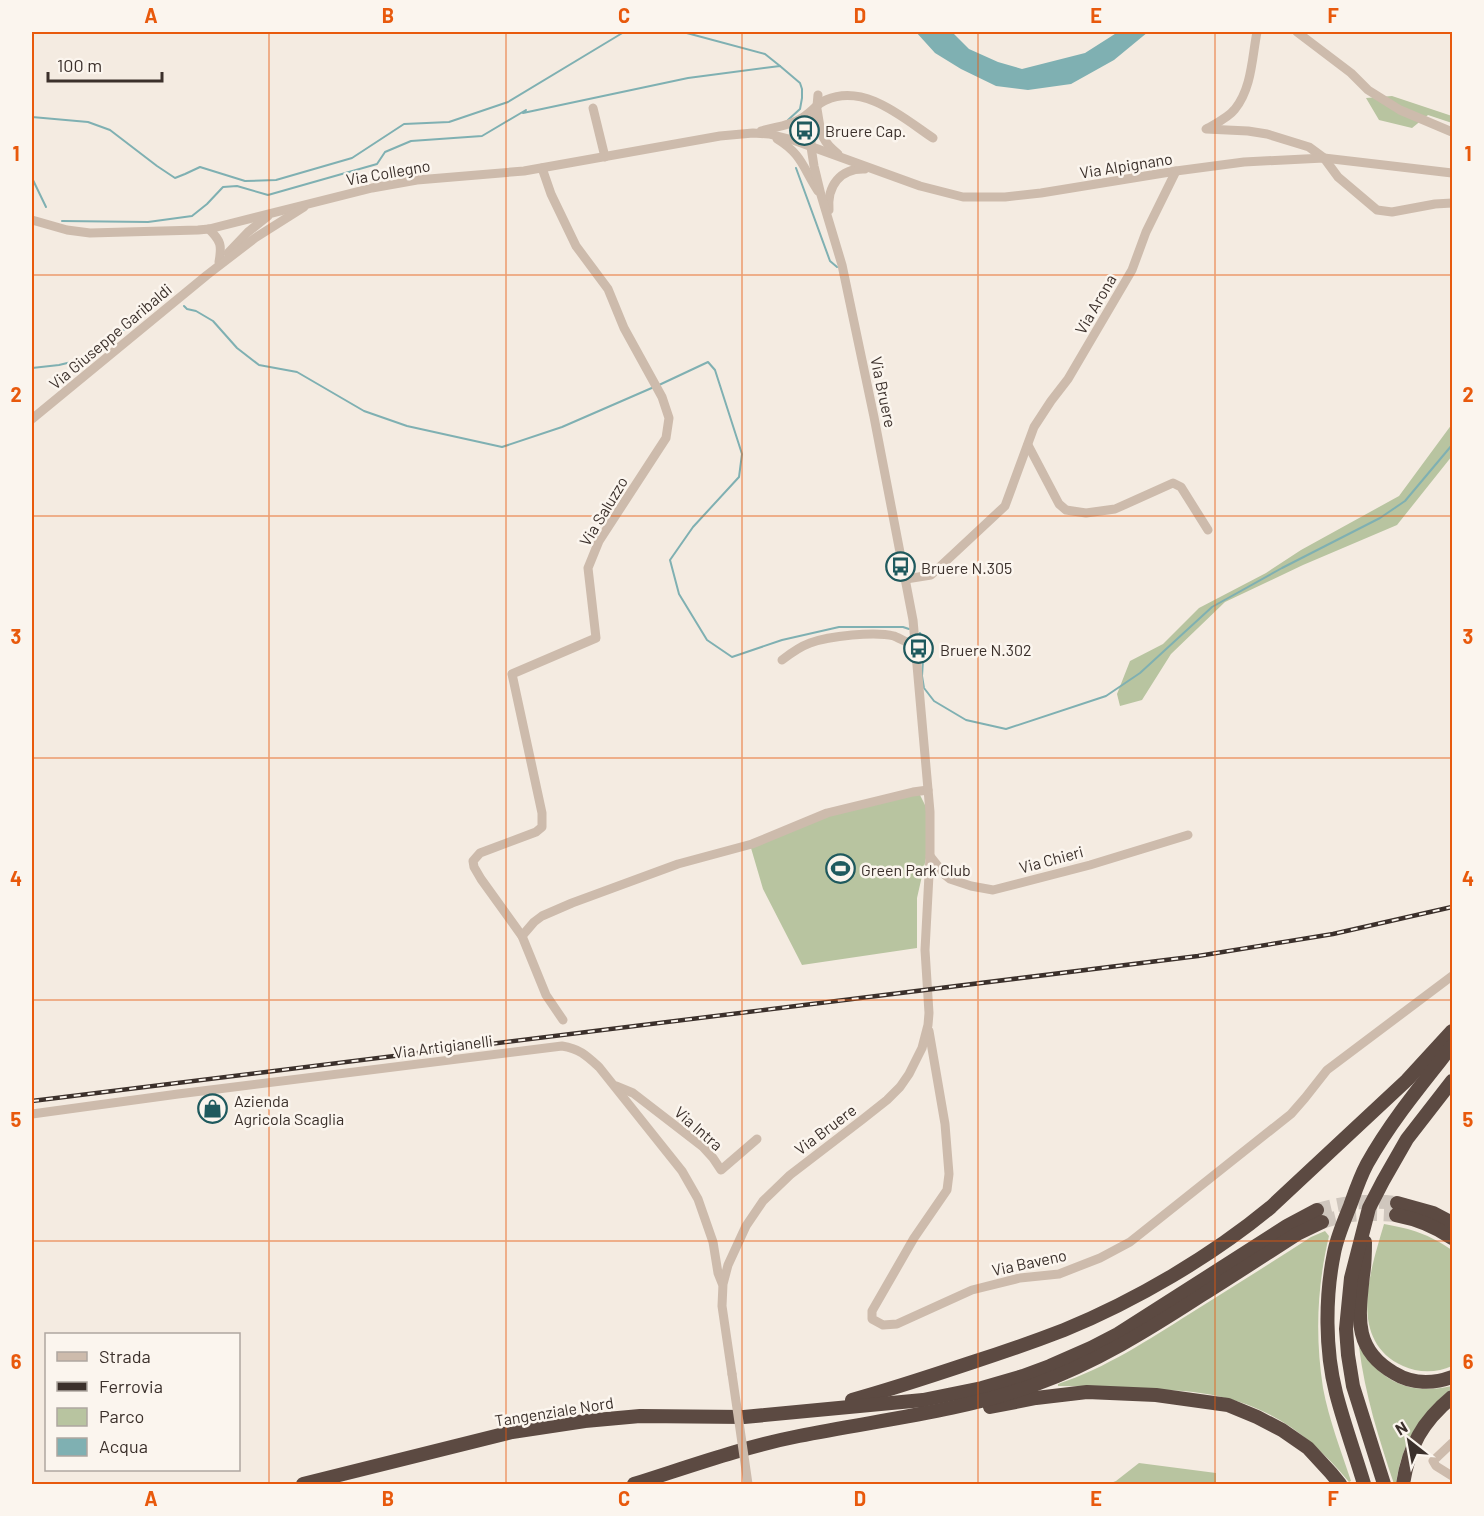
<svg xmlns="http://www.w3.org/2000/svg" width="1484" height="1516" font-family="Barlow,sans-serif">
<style>
.green{fill:#b8c4a0}
.water{fill:#7fb0b2}
.lines{fill:none;stroke-linecap:round;stroke-linejoin:round}
.stream{stroke:#7fb0b2;stroke-width:2}
.highway-tunnel{stroke:#cfc6bd;stroke-width:14;stroke-dasharray:14 7;stroke-linecap:butt}
.minor{stroke:#cdbbac;stroke-width:9}
.highway{stroke:#5c4a42;stroke-width:14}
.rail-casing{stroke:#3b302b;stroke-width:4.5}
.rail{stroke:#fbf5ee;stroke-width:2;stroke-dasharray:7;stroke-linecap:butt}
.minor-bridge{stroke:#cdbbac;stroke-width:9}
.grid{fill:none;stroke:#e8590c;stroke-width:1.5;stroke-opacity:0.55}
.labels{text-anchor:middle;dominant-baseline:central;stroke-width:5;stroke-linejoin:round;paint-order:stroke}
.poi-label{font-size:16px;fill:#3b302b;stroke:#fbf5ee;text-anchor:start}
.street-label{font-size:16px;fill:#3b302b;stroke:#fbf5ee}
.neatline{fill:none;stroke:#e8590c;stroke-width:2}
.grid-label{font-size:20px;text-anchor:middle;font-weight:bold;fill:#e8590c}
</style>
<rect width="100%" height="100%" fill="#f4ebe1"/>
<g class="green">
<path d="M1392,96L1452,116V123L1428,115L1412,128L1379,120L1366,98Z"/>
<path d="M1452,424V456L1397,525L1303,565L1225,602L1171,654L1142,700L1120,706L1117,694L1130,661L1163,644L1199,608L1266,573L1301,550L1399,496Z"/>
<path d="M919,793L934,823L917,898V948L802,965L763,889L751,848L830,815Z"/>
<path d="M1384,1224C1413,1229 1428,1234 1452,1250V1366C1437,1373 1418,1373 1403,1366C1346,1340 1371,1269 1384,1224Z"/>
<path d="M1325,1231L1329,1236C1317,1286 1315,1337 1323,1388C1329,1420 1341,1451 1351,1481L1349,1482C1308,1432 1264,1402 1200,1393C1182,1390 1163,1390 1145,1389C1116,1388 1087,1386 1058,1386V1384C1106,1368 1148,1340 1191,1313C1231,1288 1271,1263 1311,1237Z"/>
<path d="M1359,1347C1383,1383 1409,1395 1452,1386V1388C1420,1415 1402,1441 1396,1484H1394C1379,1439 1365,1395 1359,1347Z"/>
<path d="M1139,1463L1216,1473V1483L1212,1484H1108L1116,1481Z"/>
</g>
<path class="water" d="M916,32H952L969,49L998,62L1022,69L1085,53L1118,32H1148L1114,60L1071,84L1028,90L996,86L961,69L935,53Z"/>
<g class="lines">
<g class="stream">
<path d="M683,32L765,54L780,66"/>
<path d="M32,117L88,122L110,130L157,166L175,178L185,174L200,167L245,181L276,180L352,158L404,124L449,122L508,102L624,32"/>
<path d="M796,168L830,261L837,267"/>
<path d="M32,178L46,207"/>
<path d="M62,221L148,222L192,216L207,204L223,187L237,186L268,195L377,164L385,152L411,141L482,136L526,110L523,113L688,78L780,66L800,83L802,89V98L800,109L788,120"/>
<path d="M184,306L187,309L196,311L213,321L237,348L259,365L297,372L364,411L407,426L502,447L562,427L654,387"/>
<path d="M32,368L59,365L88,358L171,293"/>
<path d="M659,385L708,362L715,370L742,454L739,477L693,527L670,560L679,594L707,640L732,657L782,640L839,627H903L909,629"/>
<path d="M920,633L924,645L922,676L924,688L934,701L966,720L1006,729L1106,696L1140,673L1212,607L1282,568L1380,518L1405,501L1452,445"/>
</g>
<g class="highway-tunnel">
<path d="M1317,1210C1346,1202 1368,1200 1397,1203"/>
<path d="M1322,1222C1348,1213 1368,1213 1396,1215"/>
</g>
<g class="minor">
<path d="M1297,32L1351,73L1368,90L1400,110L1452,132"/>
<path d="M593,108L605,157"/>
<path d="M817,109C821,131 819,139 838,154"/>
<path d="M1208,128C1217,123 1229,117 1235,109C1252,88 1252,57 1257,32"/>
<path d="M1206,129L1248,131L1267,134L1309,147L1324,158L1338,177L1377,210L1392,212L1435,204L1452,203"/>
<path d="M761,131C774,127 789,126 800,119C810,114 816,104 826,100C865,83 903,118 933,138"/>
<path d="M777,139C802,154 803,168 818,191"/>
<path d="M542,168L551,194L576,246L608,289L624,328L662,397L669,418L666,438L599,541L588,568L596,638L512,674L542,813V827L536,832L480,853L473,861L474,867L481,879L522,936L546,995L563,1020"/>
<path d="M829,210C827,186 840,168 865,169"/>
<path d="M32,220L67,230L90,233L198,230L209,229L372,188L417,180L524,171L720,136L753,133L769,134L793,140L920,186L963,197H1005L1041,193L1176,171L1244,162L1324,158L1452,173"/>
<path d="M209,229C221,241 222,245 219,262"/>
<path d="M228,253L248,232L268,216"/>
<path d="M32,419L207,275L255,238L304,207"/>
<path d="M1028,445L1059,504L1066,510L1086,513L1115,509L1173,483L1181,487L1208,530"/>
<path d="M906,579L931,575L1005,506L1034,427L1051,401L1068,379L1132,270L1146,232L1176,171"/>
<path d="M782,660C791,653 799,647 810,643C829,636 875,631 894,636C901,639 908,643 915,646"/>
<path d="M930,856L945,875L950,879L971,886L993,890L1090,865L1188,835"/>
<path d="M522,936L534,922L542,916L572,903L678,864L752,844L827,813L913,792L928,790"/>
<path d="M929,1031L945,1124L949,1174L947,1190L914,1238L872,1311V1319L883,1325L897,1324L972,1290L1020,1278L1059,1274L1100,1258L1130,1242L1291,1114L1305,1098L1327,1070L1452,976"/>
<path d="M616,1086L633,1093L703,1147L713,1158L721,1170L757,1139"/>
<path d="M32,1114L178,1094L562,1046C580,1049 586,1055 599,1067L682,1171L698,1199L713,1242L718,1273L722,1283"/>
<path d="M732,1374L722,1306L723,1284L728,1265L746,1226L763,1201L790,1175L863,1119L887,1100L900,1087L909,1074L922,1048L928,1025L929,1013L925,950L930,856V812L913,620L874,417L842,265L821,195L814,166L811,147V125L817,106L818,95"/>
<path d="M1452,1443L1433,1461L1436,1466L1452,1476"/>
</g>
<g class="highway">
<path d="M1397,1203L1433,1213L1452,1223"/>
<path d="M1396,1215C1417,1219 1435,1226 1452,1238"/>
<path d="M1365,1242C1365,1253 1365,1264 1363,1275C1359,1315 1352,1349 1394,1373C1412,1384 1433,1384 1452,1377"/>
<path d="M852,1400C892,1389 931,1376 970,1363C1001,1353 1033,1342 1064,1330C1135,1301 1212,1256 1271,1207L1407,1080L1452,1031"/>
<path d="M990,1407L1036,1398L1087,1392L1156,1395L1228,1405L1257,1417L1282,1430L1308,1448L1331,1473L1340,1484"/>
<path d="M303,1484L512,1432L585,1421L640,1416L744,1417L923,1400L982,1388L1023,1376L1050,1366L1091,1348L1118,1334L1287,1226L1317,1210"/>
<path d="M634,1484C688,1467 743,1447 799,1436C878,1420 958,1412 1034,1385C1095,1363 1148,1330 1202,1295C1234,1275 1266,1254 1297,1234L1322,1222"/>
<path d="M1364,1484C1355,1454 1344,1424 1336,1393C1325,1350 1325,1297 1334,1253C1337,1237 1344,1221 1350,1206C1355,1192 1360,1177 1367,1164C1391,1121 1422,1084 1452,1046"/>
<path d="M1384,1484L1353,1386L1348,1355L1346,1329L1351,1278L1369,1208L1383,1181L1407,1139L1452,1081"/>
<path d="M1403,1484C1409,1446 1422,1422 1452,1397"/>
</g>
<defs>
<path id="rail" d="M32,1101L1198,956L1333,934L1452,907"/>
</defs>
<use href="#rail" class="rail-casing"/>
<use href="#rail" class="rail"/>
<path class="minor-bridge" d="M732,1374L748,1484"/>
</g>
<path class="grid" d="M269,32V1484M506,32V1484M742,32V1484M978,32V1484M1215,32V1484M32,275H1452M32,516H1452M32,758H1452M32,1000H1452M32,1241H1452"/>
<defs>
<symbol id="bus-ring" viewBox="-11 -11 22 22"><circle r="9.5" fill="#fbf5ee" stroke="#1f5a5e" stroke-width="1.5"/><path d="M-5-6H5V4H4V6H2V4H-2V6H-4V4H-5ZM-3.5-4V0h7V-4ZM-3.5 1.2v1.5H-2V1.2ZM2 1.2v1.5H3.5V1.2Z" fill="#1f5a5e"/></symbol>
<symbol id="stadium-ring" viewBox="-11 -11 22 22"><circle r="9.5" fill="#fbf5ee" stroke="#1f5a5e" stroke-width="1.5"/><path d="M0-5a6.5 5 0 1 0 0 10a6.5 5 0 1 0 0-10ZM-3.5-1.8h7v3.6h-7Z" fill="#1f5a5e"/></symbol>
<symbol id="shop-ring" viewBox="-11 -11 22 22"><circle r="9.5" fill="#fbf5ee" stroke="#1f5a5e" stroke-width="1.5"/><path d="M-5-2.5h2.3a2.7 3.5 0 0 1 5.4 0H5L5.5 6h-11ZM-1.5-2.5h3a1.5 2.3 0 0 0-3 0Z" fill="#1f5a5e"/></symbol>
</defs>
<g fill-rule="evenodd">
<use href="#bus-ring" x="788" y="114" width="33" height="33"/>
<use href="#bus-ring" x="884" y="550" width="33" height="33"/>
<use href="#bus-ring" x="902" y="632" width="33" height="33"/>
<use href="#stadium-ring" x="824" y="852" width="33" height="33"/>
<use href="#shop-ring" x="196" y="1092" width="33" height="33"/>
</g>
<g class="labels">
<g class="poi-label">
<text x="825" y="130">Bruere Cap.</text>
<text x="921" y="567">Bruere N.305</text>
<text x="940" y="649">Bruere N.302</text>
<text x="861" y="869">Green Park Club</text>
<text x="234" y="1100">Azienda<tspan x="234" dy="18">Agricola Scaglia</tspan></text>
</g>
<g class="street-label">
<text transform="translate(1126 165) rotate(-9)">Via Alpignano</text>
<text transform="translate(388 172) rotate(-10)">Via Collegno</text>
<text transform="translate(1095 304) rotate(-60)">Via Arona</text>
<text transform="translate(110 336) rotate(-40)">Via Giuseppe Garibaldi</text>
<text transform="translate(884 392) rotate(78)">Via Bruere</text>
<text transform="translate(603 511) rotate(-59)">Via Saluzzo</text>
<text transform="translate(1051 859) rotate(-15)">Via Chieri</text>
<text transform="translate(443 1046) rotate(-7)">Via Artigianelli</text>
<text transform="translate(699 1128) rotate(41)">Via Intra</text>
<text transform="translate(825 1129) rotate(-37)">Via Bruere</text>
<text transform="translate(1029 1262) rotate(-12)">Via Baveno</text>
<text transform="translate(554 1411) rotate(-9)">Tangenziale Nord</text>
</g>
</g>
<rect width="1484" height="1516" fill="none" stroke="#fbf5ee" stroke-width="66"/>
<rect x="45" y="1333" width="195" height="138" fill="#fbf5ee" stroke="#aea6a0" stroke-width="1.5"/>
<rect x="57" y="1352" width="30" height="9" fill="#cdbbac" stroke="#aea6a0" stroke-width="1.5"/>
<text x="99" y="1363" font-size="18" fill="#3b302b">Strada</text>
<rect x="57" y="1382" width="30" height="9" fill="#3b302b" stroke="#aea6a0" stroke-width="1.5"/>
<text x="99" y="1393" font-size="18" fill="#3b302b">Ferrovia</text>
<rect x="57" y="1408" width="30" height="18" fill="#b8c4a0" stroke="#aea6a0" stroke-width="1.5"/>
<text x="99" y="1423" font-size="18" fill="#3b302b">Parco</text>
<rect x="57" y="1438" width="30" height="18" fill="#7fb0b2" stroke="#aea6a0" stroke-width="1.5"/>
<text x="99" y="1453" font-size="18" fill="#3b302b">Acqua</text>
<g transform="translate(1409 1441) rotate(329)" stroke="#fbf5ee" stroke-width="4.5" paint-order="stroke">
<path d="M0-4.5L10 22L0 15L-10 22Z" fill="#3b302b"/>
<text y="-9" font-size="16" font-weight="bold" text-anchor="middle" fill="#3b302b">N</text>
</g>
<path d="M48 72v9h114v-9" fill="none" stroke="#3b302b" stroke-width="3"/>
<text x="57" y="72" font-size="18" fill="#3b302b" stroke="#fbf5ee" stroke-width="4.5" paint-order="stroke">100 m</text>
<rect x="33" y="33" width="1418" height="1450" class="neatline"/>
<g class="grid-label">
<text x="151" y="23">A</text>
<text x="388" y="23">B</text>
<text x="624" y="23">C</text>
<text x="860" y="23">D</text>
<text x="1096" y="23">E</text>
<text x="1333" y="23">F</text>
<text x="16" y="161">1</text>
<text x="1468" y="161">1</text>
<text x="16" y="402">2</text>
<text x="1468" y="402">2</text>
<text x="16" y="644">3</text>
<text x="1468" y="644">3</text>
<text x="16" y="886">4</text>
<text x="1468" y="886">4</text>
<text x="16" y="1127">5</text>
<text x="1468" y="1127">5</text>
<text x="16" y="1369">6</text>
<text x="1468" y="1369">6</text>
<text x="151" y="1506">A</text>
<text x="388" y="1506">B</text>
<text x="624" y="1506">C</text>
<text x="860" y="1506">D</text>
<text x="1096" y="1506">E</text>
<text x="1333" y="1506">F</text>
</g>
</svg>
